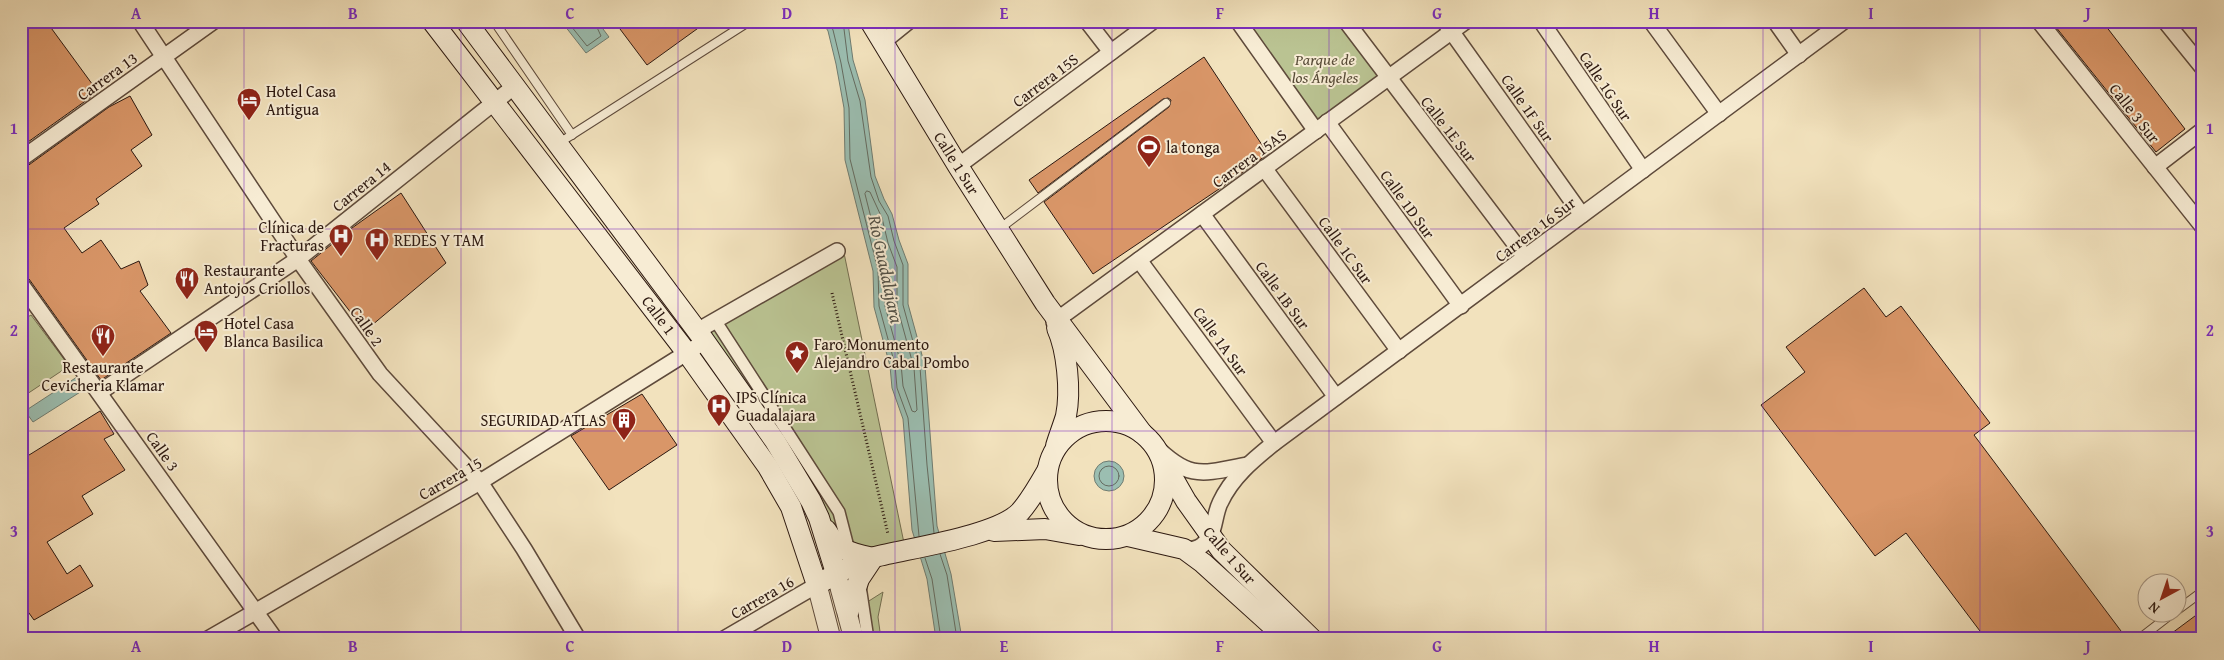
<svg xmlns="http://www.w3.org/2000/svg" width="2224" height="660" font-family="'Gentium Book Plus',serif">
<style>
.green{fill:#bac392;stroke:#736e51}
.water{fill:#9bbeb1;stroke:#6f7c71}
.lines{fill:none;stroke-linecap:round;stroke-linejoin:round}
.shore{stroke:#646b60;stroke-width:1}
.building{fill:#d99668;stroke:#2c1810}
.service-casing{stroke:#5e4a3b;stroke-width:10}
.pedestrian-casing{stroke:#5e4a3b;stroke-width:14}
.minor-casing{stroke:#5e4a3b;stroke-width:18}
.tertiary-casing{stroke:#5e4a3b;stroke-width:21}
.secondary-casing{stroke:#2c1810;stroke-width:22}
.path{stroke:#2c1810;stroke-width:3;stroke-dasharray:1 2.5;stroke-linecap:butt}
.service{stroke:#f7ecd4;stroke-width:8}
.pedestrian{stroke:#f7ecd4;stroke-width:11}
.minor{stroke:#f7ecd4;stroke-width:15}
.tertiary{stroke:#f7ecd4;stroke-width:19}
.secondary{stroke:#f7ecd4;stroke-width:20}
.grid{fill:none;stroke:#7b2cbf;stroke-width:1;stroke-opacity:0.55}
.labels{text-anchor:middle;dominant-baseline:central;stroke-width:4;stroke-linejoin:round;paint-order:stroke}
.park-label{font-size:16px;font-style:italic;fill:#574b37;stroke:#f7ecd4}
.street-label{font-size:16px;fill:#2c1810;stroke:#f7ecd4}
.poi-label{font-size:16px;fill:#2c1810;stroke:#f7ecd4;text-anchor:start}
.water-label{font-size:18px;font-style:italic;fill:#535248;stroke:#f7ecd4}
.neatline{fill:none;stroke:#7b2cbf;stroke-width:2}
.grid-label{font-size:16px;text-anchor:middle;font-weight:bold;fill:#7b2cbf}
</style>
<rect width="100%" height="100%" fill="#f2e2bd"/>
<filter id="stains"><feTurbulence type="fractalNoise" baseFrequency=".004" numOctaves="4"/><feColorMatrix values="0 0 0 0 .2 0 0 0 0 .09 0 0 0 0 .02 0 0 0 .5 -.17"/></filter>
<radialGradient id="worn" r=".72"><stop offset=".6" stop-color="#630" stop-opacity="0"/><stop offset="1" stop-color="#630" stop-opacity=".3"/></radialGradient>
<g class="green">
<path d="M1244,21H1339L1381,79L1317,124Z"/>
<path d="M844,253L904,543L870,553L836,536L699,334Z"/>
<path d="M31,315L69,366L21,398V321Z"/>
<path d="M883,592L878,617L881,639H865L861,606Z"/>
</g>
<g class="water">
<path d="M561,21H597L609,37L586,53Z"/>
<path d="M822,21H846L848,23L853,60L865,100L875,176L884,199L892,214L899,240L908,264V304L925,366L937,526L951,574L962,639H936L927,579L912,530L903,419L892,388L890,366L874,307L873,271L845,160L844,108L836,64L828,31Z"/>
<path d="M77,377L85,389L33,422L25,411Z"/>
<circle cx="1109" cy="476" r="15"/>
</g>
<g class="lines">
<g class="shore">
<path d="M567,21L587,46L601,36L594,21"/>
<path d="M828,21L833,30L841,63L849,108L850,159L878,270L879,306L895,365L897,388L908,418L919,536"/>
<path d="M843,21L848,61L860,101L871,177L879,201L888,216L894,241L903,265V305L920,367L927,465L934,533"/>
<path d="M867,191L870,192L882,218L888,243L897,267V306L914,368L917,410L915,412L912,411L903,386L901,364L885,306L884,269L867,202L865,194Z"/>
<circle cx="1109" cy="476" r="10"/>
<path d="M940,554L947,575L957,639"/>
<path d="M925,558L932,579L941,639"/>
</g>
</g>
<g class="building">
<path d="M37,21H46L98,92L21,147V62L26,59L21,51V31Z"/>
<path d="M614,21H708L647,65Z"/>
<path d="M2051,21H2102L2185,129L2156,152Z"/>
<path d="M1204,57L1268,154L1222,187L1093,274L1044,202L1169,107L1171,100L1168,98L1163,99L1038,193L1029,180Z"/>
<path d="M130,96L152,135L131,150L142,166L96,199L99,204L64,228L82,253L101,240L121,269L139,261L148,285L140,291L171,333L101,380L29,279L21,275V168L26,167L109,107Z"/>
<path d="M401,193L446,263L365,331L311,261L352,228Z"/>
<path d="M1864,288L1886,317L1901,306L1990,423L1974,435L2127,639H1986L1906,533L1875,556L1761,405L1805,372L1786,347Z"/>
<path d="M642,394L677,445L609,490L571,436Z"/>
<path d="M100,411L114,434L104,439L125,470L82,496L93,514L47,542L67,574L80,565L93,586L34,620L21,602V460Z"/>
<path d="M2203,610V639H2164Z"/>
</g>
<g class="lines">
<defs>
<g id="service">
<path d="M494,21L572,135"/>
<path d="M559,143L750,21"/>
<path d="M999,229L1166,103"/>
<path d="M2176,611L2203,591"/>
<path d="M2139,639L2174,612"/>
</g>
<g id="pedestrian">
<path d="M715,320L839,512L847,543"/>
<path d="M860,586L868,639"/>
</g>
<g id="minor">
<path d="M140,21L298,259L380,374L480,482L524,549L578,639"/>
<path d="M1087,21L1111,52"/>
<path d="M1238,21L1316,131"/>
<path d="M1346,21L1525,257"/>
<path d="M1444,21L1582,215"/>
<path d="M1541,21L1643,170"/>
<path d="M1651,21L1719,114"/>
<path d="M1775,21L1799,55"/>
<path d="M2039,21L2203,227"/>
<path d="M2165,21L2203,68"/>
<path d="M883,42L909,21"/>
<path d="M1327,122L1461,306"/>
<path d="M21,159L214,21"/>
<path d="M958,166L1153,21"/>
<path d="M2155,167L2203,130"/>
<path d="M1264,168L1399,351"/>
<path d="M1202,214L1336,397"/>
<path d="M1139,260L1274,443"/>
<path d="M21,284L275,639"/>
<path d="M1054,322L1466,21"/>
<path d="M697,331L837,251"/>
<path d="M100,392L298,259L516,85"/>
<path d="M1154,445C1189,480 1201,474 1247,465"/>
<path d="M1184,549C1196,551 1203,547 1210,536C1215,527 1215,513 1220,503C1232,477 1253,460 1274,443L1844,21"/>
<path d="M208,639L480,482L696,347"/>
<path d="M724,639L817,585"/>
</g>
<g id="tertiary">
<path d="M836,573L854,639"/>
<path d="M817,585L831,639"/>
</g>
<g id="secondary">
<path d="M432,21L687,353L768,467L791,507L817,585C835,574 855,563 875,557C910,548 997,536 1020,512C1030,501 1039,485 1047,471"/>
<path d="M466,21L701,336L775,441L811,501L819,518L836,573"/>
<path d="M870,21L958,166L1045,303L1142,433"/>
<circle cx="1106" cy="480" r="59"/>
<path d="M1056,446C1059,436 1063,426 1066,416C1071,391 1067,350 1057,328"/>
<path d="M1166,466L1186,501L1221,550L1312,639"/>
<path d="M826,530C838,551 851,553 873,558"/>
<path d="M994,531L1045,529L1079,535"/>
<path d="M1128,536L1184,549L1203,563L1287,639"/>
<path d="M848,613L859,579L873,558"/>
</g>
</defs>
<use href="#service" class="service-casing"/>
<use href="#pedestrian" class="pedestrian-casing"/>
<use href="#minor" class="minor-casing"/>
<use href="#tertiary" class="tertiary-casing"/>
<use href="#secondary" class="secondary-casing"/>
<path class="path" d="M832,293L888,534"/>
<use href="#service" class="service"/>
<use href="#pedestrian" class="pedestrian"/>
<use href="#minor" class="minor"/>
<use href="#tertiary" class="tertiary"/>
<use href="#secondary" class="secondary"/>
</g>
<path class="grid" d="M244,21V639M461,21V639M678,21V639M895,21V639M1112,21V639M1329,21V639M1546,21V639M1763,21V639M1980,21V639M21,229H2203M21,431H2203"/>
<defs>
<symbol id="hotel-pin" viewBox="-11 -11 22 30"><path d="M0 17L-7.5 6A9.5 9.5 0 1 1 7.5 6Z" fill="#8f2418" stroke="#f7ecd4"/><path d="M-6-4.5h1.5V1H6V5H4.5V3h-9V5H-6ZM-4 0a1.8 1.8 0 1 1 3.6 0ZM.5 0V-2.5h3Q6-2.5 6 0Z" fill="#fff"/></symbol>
<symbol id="stadium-pin" viewBox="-11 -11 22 30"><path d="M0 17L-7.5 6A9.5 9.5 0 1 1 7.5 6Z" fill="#8f2418" stroke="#f7ecd4"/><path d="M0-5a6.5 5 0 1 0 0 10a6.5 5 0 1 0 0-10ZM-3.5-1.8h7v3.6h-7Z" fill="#fff"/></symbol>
<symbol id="hospital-pin" viewBox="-11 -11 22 30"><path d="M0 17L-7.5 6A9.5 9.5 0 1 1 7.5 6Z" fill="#8f2418" stroke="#f7ecd4"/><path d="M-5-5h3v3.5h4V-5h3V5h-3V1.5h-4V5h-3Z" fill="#fff"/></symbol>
<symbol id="restaurant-pin" viewBox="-11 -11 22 30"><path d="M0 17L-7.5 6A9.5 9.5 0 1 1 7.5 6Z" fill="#8f2418" stroke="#f7ecd4"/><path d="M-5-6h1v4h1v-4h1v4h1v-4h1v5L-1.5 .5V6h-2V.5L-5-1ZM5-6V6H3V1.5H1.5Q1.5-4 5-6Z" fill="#fff"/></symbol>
<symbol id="sight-pin" viewBox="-11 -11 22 30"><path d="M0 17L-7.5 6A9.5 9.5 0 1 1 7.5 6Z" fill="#8f2418" stroke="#f7ecd4"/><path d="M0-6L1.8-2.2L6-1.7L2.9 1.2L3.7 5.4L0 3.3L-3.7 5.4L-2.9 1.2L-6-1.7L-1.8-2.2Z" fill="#fff"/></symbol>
<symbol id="building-pin" viewBox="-11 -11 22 30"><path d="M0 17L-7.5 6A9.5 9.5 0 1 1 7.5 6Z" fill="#8f2418" stroke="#f7ecd4"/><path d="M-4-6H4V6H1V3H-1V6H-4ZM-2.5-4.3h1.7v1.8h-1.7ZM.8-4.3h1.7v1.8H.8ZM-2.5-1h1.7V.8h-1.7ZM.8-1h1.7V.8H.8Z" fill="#fff"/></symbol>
</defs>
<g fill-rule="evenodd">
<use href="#hotel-pin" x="235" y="86" width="28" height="38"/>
<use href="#stadium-pin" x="1135" y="133" width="28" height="38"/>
<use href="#hospital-pin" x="327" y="222" width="28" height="38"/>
<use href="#hospital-pin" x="363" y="226" width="28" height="38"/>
<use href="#restaurant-pin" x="173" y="265" width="28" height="38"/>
<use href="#hotel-pin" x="192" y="318" width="28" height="38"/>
<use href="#restaurant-pin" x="89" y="322" width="28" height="38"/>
<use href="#sight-pin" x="783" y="339" width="28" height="38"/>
<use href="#hospital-pin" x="705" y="392" width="28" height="38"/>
<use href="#building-pin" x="610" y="406" width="28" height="38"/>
</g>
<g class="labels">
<g class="park-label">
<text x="1325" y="59">Parque de<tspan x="1325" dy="18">los Ángeles</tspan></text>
</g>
<g class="street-label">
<text transform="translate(107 76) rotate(-36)">Carrera 13</text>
<text transform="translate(1045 80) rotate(-37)">Carrera 15S</text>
<text transform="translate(1606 86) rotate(56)">Calle 1G Sur</text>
<text transform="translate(1528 108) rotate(55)">Calle 1F Sur</text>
<text transform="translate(2135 113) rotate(52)">Calle 3 Sur</text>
<text transform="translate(1449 129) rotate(52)">Calle 1E Sur</text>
<text transform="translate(1249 158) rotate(-36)">Carrera 15AS</text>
<text transform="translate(957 163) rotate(58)">Calle 1 Sur</text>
<text transform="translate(361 186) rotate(-39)">Carrera 14</text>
<text transform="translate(1408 204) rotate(54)">Calle 1D Sur</text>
<text transform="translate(1535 229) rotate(-37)">Carrera 16 Sur</text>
<text transform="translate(1346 250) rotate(54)">Calle 1C Sur</text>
<text transform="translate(1283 295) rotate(54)">Calle 1B Sur</text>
<text transform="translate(659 315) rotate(53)">Calle 1</text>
<text transform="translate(367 326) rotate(55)">Calle 2</text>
<text transform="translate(1221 341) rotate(54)">Calle 1A Sur</text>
<text transform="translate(163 451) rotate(55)">Calle 3</text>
<text transform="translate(450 478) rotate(-30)">Carrera 15</text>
<text transform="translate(1230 555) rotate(49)">Calle 1 Sur</text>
<text transform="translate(762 597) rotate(-30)">Carrera 16</text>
</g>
<g class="poi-label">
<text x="266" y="91">Hotel Casa<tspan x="266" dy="18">Antigua</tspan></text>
<text x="1166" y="147">la tonga</text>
<text x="324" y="227" text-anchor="end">Clínica de<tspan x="324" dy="18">Fracturas</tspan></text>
<text x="394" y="240">REDES Y TAM</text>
<text x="204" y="270">Restaurante<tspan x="204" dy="18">Antojos Criollos</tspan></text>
<text x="224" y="323">Hotel Casa<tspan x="224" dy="18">Blanca Basilica</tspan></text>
<text x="814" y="344">Faro Monumento<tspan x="814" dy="18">Alejandro Cabal Pombo</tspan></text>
<text x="103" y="367" text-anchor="middle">Restaurante<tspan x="103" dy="18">Cevicheria Klamar</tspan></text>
<text x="736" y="397">IPS Clínica<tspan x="736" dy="18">Guadalajara</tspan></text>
<text x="606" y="420" text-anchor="end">SEGURIDAD ATLAS</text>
</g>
<g class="water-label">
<text transform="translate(886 269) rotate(78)">Río Guadalajara</text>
</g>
</g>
<rect width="2224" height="660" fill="none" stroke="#f2e2bd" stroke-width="55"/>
<g transform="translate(2162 598) rotate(220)"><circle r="24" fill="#f7ecd4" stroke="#a69786"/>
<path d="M0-4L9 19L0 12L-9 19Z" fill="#8f2418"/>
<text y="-8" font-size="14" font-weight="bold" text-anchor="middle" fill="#2c1810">N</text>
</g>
<rect x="28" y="28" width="2168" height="604" class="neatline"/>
<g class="grid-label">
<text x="136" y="19">A</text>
<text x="353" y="19">B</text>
<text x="570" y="19">C</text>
<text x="787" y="19">D</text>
<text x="1004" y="19">E</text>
<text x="1220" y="19">F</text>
<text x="1437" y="19">G</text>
<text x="1654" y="19">H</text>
<text x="1871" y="19">I</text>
<text x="2088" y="19">J</text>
<text x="14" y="134">1</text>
<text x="2210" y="134">1</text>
<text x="14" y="336">2</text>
<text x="2210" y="336">2</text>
<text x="14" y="537">3</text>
<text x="2210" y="537">3</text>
<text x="136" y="652">A</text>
<text x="353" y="652">B</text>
<text x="570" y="652">C</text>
<text x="787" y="652">D</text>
<text x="1004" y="652">E</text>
<text x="1220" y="652">F</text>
<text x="1437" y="652">G</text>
<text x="1654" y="652">H</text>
<text x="1871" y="652">I</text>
<text x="2088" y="652">J</text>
</g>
<rect width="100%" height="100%" filter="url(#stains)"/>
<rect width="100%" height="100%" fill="url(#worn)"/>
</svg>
